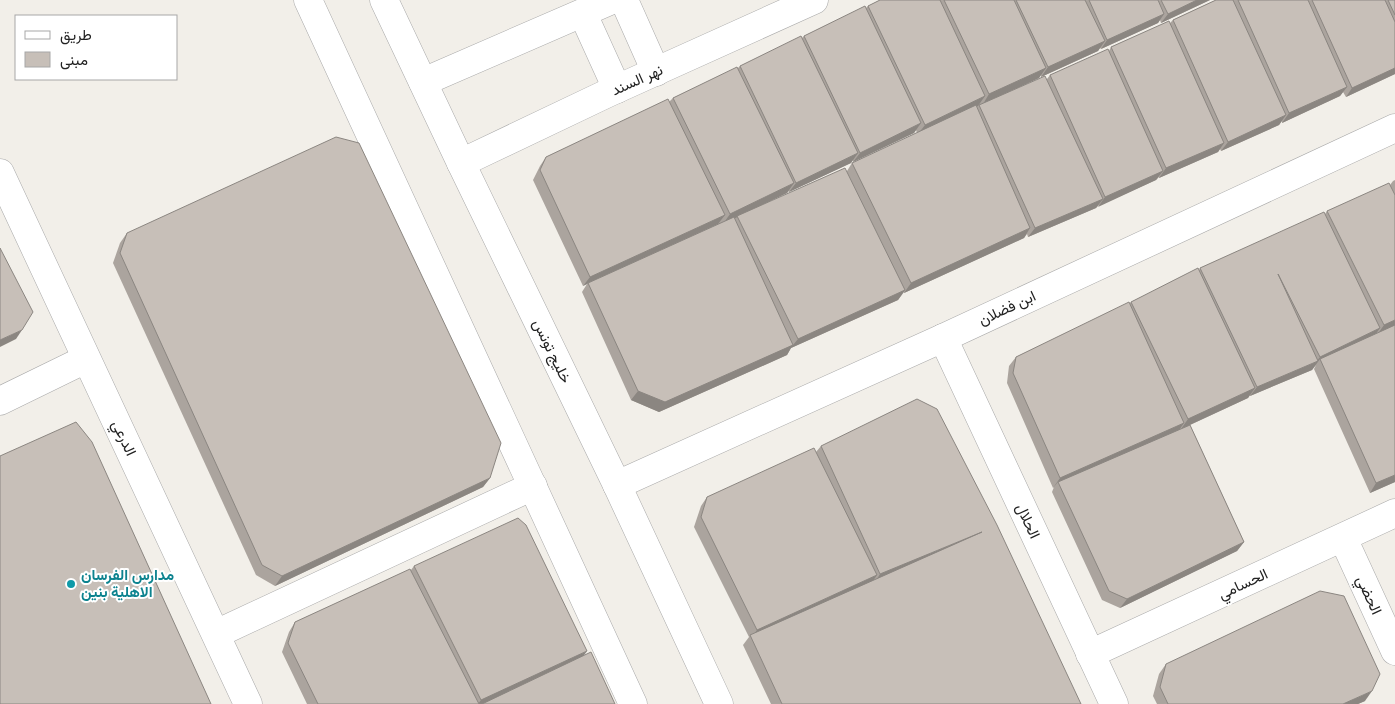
<svg xmlns="http://www.w3.org/2000/svg" width="1395" height="704" font-family="'Roboto Condensed',Vazirmatn,sans-serif">
<style>
.lines{fill:none;stroke-linecap:round;stroke-linejoin:round}
.minor-casing{stroke:#a9a9a9;stroke-width:29}
.minor{stroke:#fff;stroke-width:28}
.wall{fill:#aba49e;fill-rule:evenodd}
.shaded-wall{fill:#8b8681}
.building{fill:#c7bfb8;stroke:#8b8681}
.culture-dot{fill:#0f9aa8;stroke:#fff;stroke-width:2}
.labels{text-anchor:middle;dominant-baseline:central;stroke-width:4;stroke-linejoin:round;paint-order:stroke}
.street-label{font-size:15px;fill:#222;stroke:#fff}
.culture-label{font-size:15px;font-weight:bold;fill:#0d838f;stroke:#fff;text-anchor:start}
</style>
<rect width="100%" height="100%" fill="#f2efe9"/>
<g class="lines">
<defs>
<g id="minor">
<path d="M308,0L633,704"/>
<path d="M384,0L461,163L617,485L719,704"/>
<path d="M624,0L656,72"/>
<path d="M583,14L617,89"/>
<path d="M423,82L612,0"/>
<path d="M461,163L608,93L814,0"/>
<path d="M0,173L248,704"/>
<path d="M943,338L1114,704"/>
<path d="M0,401L86,359"/>
<path d="M617,485L943,338L1395,128"/>
<path d="M1343,538L1395,651"/>
<path d="M216,634L533,486"/>
<path d="M1090,654L1395,513"/>
</g>
</defs>
<use href="#minor" class="minor-casing"/>
<use href="#minor" class="minor"/>
</g>
<g class="wall">
<path d="M880,0H1210L1161,23L1160,20L1158,23L1101,49L1100,48L1098,51L1041,77V75L1039,78L1008,92L1047,79L1050,75L1109,51L1111,47L1170,23L1173,20L1216,0H1395V74L1346,97L1343,92L1340,96L1282,123V121L1279,125L1221,151L1220,149L1218,152L1159,178V177L1156,180L1098,206L1096,208L1028,237L1027,234L1024,238L904,293V292L898,300L791,348L787,355L659,412L631,400L582,292L587,284L583,286L533,180L540,166L546,157L669,102L673,98L738,68L740,66L802,38L804,36L866,8L868,6ZM916,130L917,133L852,163L847,171L749,211L787,193L789,191V192L851,163L853,160V162L914,133Z"/>
<path d="M1395,180V482L1370,493L1314,369L1316,365L1312,370L1250,396V395L1248,398L1190,425L1244,542L1237,551L1120,608L1102,600L1052,492L1054,487L1053,488L1007,383L1009,366L1016,357L1129,304L1131,302L1199,270L1200,268L1325,214L1327,211L1390,185L1393,181Z"/>
<path d="M127,233L490,478L483,487L275,586L256,575L113,263L120,243Z"/>
<path d="M821,446L1081,704H771L743,645L749,637L694,527L701,506L707,497L816,452Z"/>
<path d="M414,566L583,656L615,704H307L282,652L289,632L295,622L411,570Z"/>
<path d="M1166,664L1365,701L1358,704H1157L1153,696L1159,674Z"/>
</g>
<g class="shaded-wall">
<path d="M1197,0H1210L1161,23L1168,14Z"/>
<path d="M1164,14L1158,23L1101,49L1107,40Z"/>
<path d="M1105,41L1098,51L1041,77L1048,67Z"/>
<path d="M1046,68L1039,78L983,104L989,94Z"/>
<path d="M1395,68V74L1346,97L1352,88Z"/>
<path d="M1347,87L1340,96L1282,123L1289,113Z"/>
<path d="M985,96L978,106L918,134L925,125Z"/>
<path d="M1286,115L1279,125L1221,151L1228,142Z"/>
<path d="M921,123L914,133L853,162L860,153Z"/>
<path d="M1224,143L1218,152L1159,178L1166,168Z"/>
<path d="M858,153L851,163L789,192L796,183Z"/>
<path d="M1163,171L1156,180L1098,207L1105,197Z"/>
<path d="M794,183L787,193L723,224L730,214Z"/>
<path d="M1103,199L1096,208L1028,237L1035,228Z"/>
<path d="M725,215L718,224L588,283L587,284L583,286L590,277Z"/>
<path d="M1030,228L1024,238L904,293L911,283Z"/>
<path d="M905,290L898,300L791,348L787,355L659,412L631,400L638,391L793,345L798,339Z"/>
<path d="M1395,320V327L1377,335L1384,325Z"/>
<path d="M1380,328L1373,338L1320,359L1312,370L1250,396L1257,387L1316,362L1320,357Z"/>
<path d="M22,330L16,339L0,347V340Z"/>
<path d="M1255,388L1248,398L1181,429L1188,419Z"/>
<path d="M1184,423L1177,433L1058,482L1053,488L1060,478Z"/>
<path d="M1395,475V482L1370,493L1376,483Z"/>
<path d="M490,478L483,487L275,586L282,576Z"/>
<path d="M982,532L874,584L880,574Z"/>
<path d="M1244,542L1237,551L1120,608L1127,599Z"/>
<path d="M877,575L871,584L751,638L757,630Z"/>
<path d="M587,651L580,661L482,704H478L481,700Z"/>
<path d="M1372,691L1365,701L1358,704H1343Z"/>
</g>
<g class="building">
<path d="M880,0H940L985,96L925,125L868,6Z"/>
<path d="M944,0H1014L1046,68L989,94Z"/>
<path d="M1016,0H1085L1105,41L1048,67Z"/>
<path d="M1089,0H1158L1164,14L1107,40Z"/>
<path d="M1161,0H1197L1168,14Z"/>
<path d="M1216,0H1233L1286,115L1228,142L1173,20Z"/>
<path d="M1238,0H1308L1347,87L1289,113Z"/>
<path d="M1312,0H1385L1395,22V68L1352,88Z"/>
<path d="M1388,0H1395V15Z"/>
<path d="M865,6L921,123L860,153L804,36Z"/>
<path d="M1169,21L1224,143L1166,168L1111,47Z"/>
<path d="M801,36L858,153L796,183L740,66Z"/>
<path d="M1108,49L1163,171L1105,197L1050,75Z"/>
<path d="M737,67L794,183L730,214L673,98Z"/>
<path d="M1045,76L1103,199L1035,228L979,105Z"/>
<path d="M668,99L725,215L590,277L540,170L546,157Z"/>
<path d="M976,105L1030,228L911,283L852,163Z"/>
<path d="M336,137L359,143L501,443L490,478L282,576L262,565L120,253L127,233Z"/>
<path d="M845,168L905,290L798,339L737,216Z"/>
<path d="M1389,183L1395,195V320L1384,325L1327,211Z"/>
<path d="M1324,212L1380,328L1320,357L1278,274L1318,361L1257,387L1200,268Z"/>
<path d="M734,217L793,345L665,402L638,391L588,283Z"/>
<path d="M0,248L33,312L22,330L0,340Z"/>
<path d="M1198,268L1255,388L1188,419L1131,302Z"/>
<path d="M1129,302L1184,423L1060,478L1013,373L1016,357Z"/>
<path d="M1395,325V475L1376,483L1320,359Z"/>
<path d="M917,399L937,409L997,525L1081,704H782L750,635L982,532L880,574L821,446Z"/>
<path d="M76,422L92,442L211,704H0V456Z"/>
<path d="M1190,425L1244,542L1127,599L1109,591L1058,482Z"/>
<path d="M814,448L877,575L757,630L701,517L707,497Z"/>
<path d="M518,518L526,525L587,651L481,700L414,566Z"/>
<path d="M410,569L479,704H318L288,643L295,622Z"/>
<path d="M1320,591L1344,596L1380,674L1372,691L1343,704H1168L1160,687L1166,664Z"/>
<path d="M591,652L615,704H482Z"/>
</g>
<circle class="culture-dot" cx="71" cy="584" r="5"/>
<g class="labels">
<g class="street-label">
<text transform="translate(637 80) rotate(-24)">نهر السند</text>
<text transform="translate(1007 308) rotate(-25)">ابن فضلان</text>
<text transform="translate(552 351) rotate(64)">خليج تونس</text>
<text transform="translate(124 438) rotate(65)">الدرعي</text>
<text transform="translate(1028 521) rotate(65)">الحلال</text>
<text transform="translate(1243 584) rotate(-25)">الحسامي</text>
<text transform="translate(1369 595) rotate(65)">الحضي</text>
</g>
<g class="culture-label">
<text x="81" y="575">مدارس الفرسان<tspan x="81" dy="17">الاهلية بنين</tspan></text>
</g>
</g>
<rect x="15" y="15" width="162" height="65" fill="#ffffff" stroke="#a7a7a7"/>
<rect x="25" y="31" width="25" height="8" fill="#ffffff" stroke="#a7a7a7"/>
<text x="60" y="40" font-size="15" fill="#222222">طريق</text>
<rect x="25" y="52" width="25" height="15" fill="#c7bfb8" stroke="#a7a7a7"/>
<text x="60" y="65" font-size="15" fill="#222222">مبنى</text>
</svg>
